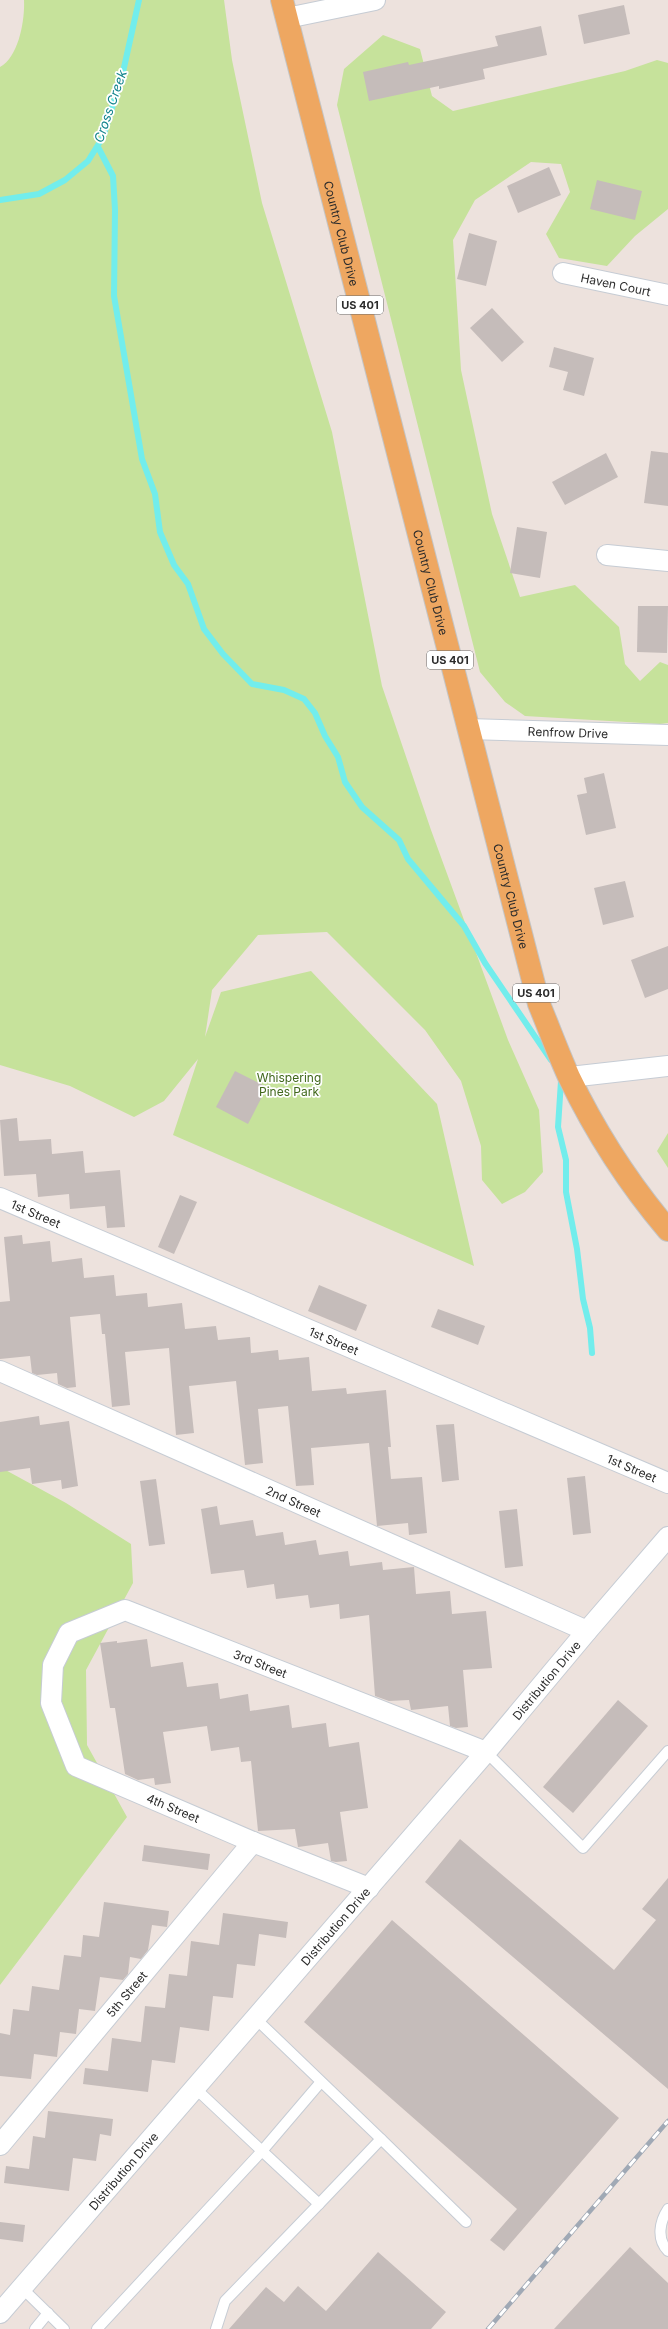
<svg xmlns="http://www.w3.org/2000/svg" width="668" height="2329" font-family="Inter,sans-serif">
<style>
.green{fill:#c6e29b}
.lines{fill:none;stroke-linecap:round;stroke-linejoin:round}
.stream{stroke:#72edec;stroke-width:6}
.building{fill:#c5bcba}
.service-casing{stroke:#c6ccd4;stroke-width:12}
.minor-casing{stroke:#c6ccd4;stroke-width:22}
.primary-casing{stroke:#c4c4c4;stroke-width:24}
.service{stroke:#fff;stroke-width:10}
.minor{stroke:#fff;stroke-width:20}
.primary{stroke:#eea761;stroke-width:22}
.rail-casing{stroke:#a0a9b5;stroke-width:4.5}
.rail{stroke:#fff;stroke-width:3;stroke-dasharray:9;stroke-linecap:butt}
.labels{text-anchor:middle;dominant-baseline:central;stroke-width:3.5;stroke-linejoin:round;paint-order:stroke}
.shield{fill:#fff;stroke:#6b6b6b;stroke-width:1}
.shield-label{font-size:11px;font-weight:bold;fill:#2b2b2b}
.street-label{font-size:12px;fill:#2b2b2b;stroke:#fff}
.park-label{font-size:12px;fill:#40671b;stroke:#fff}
.water-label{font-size:13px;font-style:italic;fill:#10838c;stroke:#fff}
</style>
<rect width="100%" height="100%" fill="#ede2dd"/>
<g class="green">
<path d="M24,0H224L232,60L262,203L332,432L382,686L431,830L508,1040L539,1110L543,1172L525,1192L502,1204L482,1180L481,1146L461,1081L425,1030L327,932L258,935L212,990L205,1037L221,992L311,971L437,1104L474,1266L173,1135L198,1059L164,1101L134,1117L70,1086L0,1065V67C19,57 25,19 24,0Z"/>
<path d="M383,35L420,49L432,96L453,111L625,71L657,60L668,63V209L635,236L607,266L559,258L546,234L570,192L561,164L531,162L475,200L453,240L461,370L492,514L520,597L575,585L619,627L625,664L640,681L660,662L668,665V723L660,724L525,716L505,702L480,672L337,105L344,69Z"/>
<path d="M668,1133V1168L657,1151Z"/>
<path d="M0,1467L66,1503L131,1544L133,1583L86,1670L87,1745L127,1817L0,1985Z"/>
</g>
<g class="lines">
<g class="stream">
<path d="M98,147L113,176L115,210L114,296L142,459L155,494L160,532L174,565L188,584L204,629L223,654L252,684L284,690L304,699L315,713L325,736L338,757L345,782L362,807L399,840L408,859L464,926L485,963L551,1060"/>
<path d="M0,200L39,194L65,180L88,161L103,137L123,72L139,0"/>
<path d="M561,1081L558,1127L566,1160V1192L577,1249L583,1299L590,1328L592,1353"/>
</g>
</g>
<g class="building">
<path d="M624,5L630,34L584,44L578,15Z"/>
<path d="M541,26L547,55L483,69L485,79L439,89V86L369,101L363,72L408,62L409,65L498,46L495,36Z"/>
<path d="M549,167L561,195L518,213L507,186Z"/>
<path d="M597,180L642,191L635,220L590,209Z"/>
<path d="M469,233L497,241L486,286L457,279Z"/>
<path d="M492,308L524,342L502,362L470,328Z"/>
<path d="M554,347L594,358L584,396L563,390L568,372L549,367Z"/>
<path d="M651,451L668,453V506L644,503Z"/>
<path d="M606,453L618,477L565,505L552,482Z"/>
<path d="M517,527L547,532L540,578L510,573Z"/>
<path d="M638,606H668L667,653L637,652Z"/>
<path d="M604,773L616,828L586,835L577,795L587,793L584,778Z"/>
<path d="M625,881L634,917L603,925L594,888Z"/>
<path d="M668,946V989L645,998L631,960Z"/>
<path d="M235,1071L267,1087L248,1124L216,1107Z"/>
<path d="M17,1118L19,1141L51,1139L52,1154L83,1151L85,1173L120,1170L125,1227L107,1228L105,1206L70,1209L69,1194L38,1197L36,1174L4,1176L0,1120Z"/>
<path d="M180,1195L197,1202L174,1254L158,1247Z"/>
<path d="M22,1235L23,1244L50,1241L52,1262L82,1258L84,1278L114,1275L116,1296L147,1293L148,1307L182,1303L185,1329L216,1326L218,1340L250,1337L251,1353L278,1350L279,1360L309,1357L312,1391L346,1388L347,1394L386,1390L391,1447H388L391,1479L422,1477L427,1533L409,1535L408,1523L377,1526L369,1443L311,1448L314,1485L296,1486L288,1406L258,1409L263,1463L245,1465L236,1381L189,1386L194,1433L176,1435L169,1348L125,1352L130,1405L112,1407L105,1334H102L100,1314L70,1317L76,1387L67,1388L58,1384L57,1373L37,1375L32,1373L30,1356L0,1359V1302L10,1301L4,1237Z"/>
<path d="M319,1285L367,1305L356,1331L308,1311Z"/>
<path d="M438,1309L485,1326L478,1345L431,1327Z"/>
<path d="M39,1416L40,1425L69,1421L78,1486L62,1489L61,1480L32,1484L30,1468L0,1472V1422Z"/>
<path d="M454,1424L459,1480L442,1482L436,1425Z"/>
<path d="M585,1476L591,1533L573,1535L567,1478Z"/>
<path d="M156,1479L165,1544L149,1546L140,1481Z"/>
<path d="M217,1506L220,1525L253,1520L256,1536L283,1532L285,1545L316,1540L319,1555L348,1551L350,1566L382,1562L383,1570L414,1567L416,1594L450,1591L452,1614L486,1611L492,1668L463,1670L468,1727L456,1728L450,1726L448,1706L411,1710L409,1700L389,1701L375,1696L369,1615L340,1619L339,1604L310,1608L308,1595L276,1599L274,1584L247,1588L244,1570L211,1574L201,1509Z"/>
<path d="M517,1509L523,1566L505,1568L499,1511Z"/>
<path d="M147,1639L151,1667L183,1662L187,1687L218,1683L220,1699L248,1694L250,1711L289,1705L292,1728L326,1723L329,1747L359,1742L368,1808L340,1812L347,1861L336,1862L331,1861L328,1843L298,1847L295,1829L258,1831L251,1761L241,1762L239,1747L211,1751L207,1726L163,1732L171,1783L155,1785L154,1778L138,1780L125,1774L115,1708H110L100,1643L117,1641V1643Z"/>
<path d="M618,1700L648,1726L573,1813L543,1787Z"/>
<path d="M460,1839L614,1970L656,1920L642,1909L668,1878V2089L425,1882Z"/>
<path d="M144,1845L210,1854L208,1870L142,1861Z"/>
<path d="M104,1902L169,1911L167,1927L152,1925L148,1950L141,1959L130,1957L128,1974L123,1980L100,1977L95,2011L79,2009L76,2034L60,2032L57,2057L34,2054L31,2079L0,2076V2033L10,2035L13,2009L29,2011L32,1986L59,1990L64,1955L81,1957L83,1935L99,1937Z"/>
<path d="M223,1913L288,1922L286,1938L259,1934L255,1966L237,1964L233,1998L213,1996L209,2031L180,2027L175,2063L152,2060L148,2092L83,2084L85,2068L108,2071L112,2038L141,2042L145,2006L165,2008L169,1974L187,1976L191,1941L219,1945Z"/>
<path d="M392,1920L619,2118L504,2251L490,2240L517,2209L304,2022Z"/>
<path d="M48,2111L113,2119L111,2136L100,2134L96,2161L73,2158L69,2191L4,2183L6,2166L29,2169L33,2136L45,2138Z"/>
<path d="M0,2222L25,2225L23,2242L0,2239Z"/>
<path d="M630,2247L668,2283V2329H554Z"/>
<path d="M378,2252L446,2312L431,2329H229L266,2287L284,2302L298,2286L326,2311Z"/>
</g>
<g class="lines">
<defs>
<g id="service">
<path d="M486,1752L583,1848L668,1751"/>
<path d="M255,2018L381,2139"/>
<path d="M195,2088L262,2151L320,2083"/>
<path d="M319,2204L381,2139L466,2222"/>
<path d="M668,2209C660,2221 656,2239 668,2251"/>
<path d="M22,2288L64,2329"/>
<path d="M35,2329L48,2313"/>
<path d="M97,2329L262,2151L319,2204L225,2301L216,2329"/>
</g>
<g id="minor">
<path d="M287,18L375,0"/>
<path id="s1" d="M563,273L668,295"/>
<path d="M607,555L668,561"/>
<path id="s2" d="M468,729L668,735"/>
<path d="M570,1077L668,1066"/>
<path id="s3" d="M0,1198L668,1483"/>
<path id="s4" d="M0,1371L587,1631"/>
<path id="s5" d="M369,1888L253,1842L76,1766L51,1703L53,1665L69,1633L125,1610L486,1752"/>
<path id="s6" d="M0,2145L253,1842"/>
<path id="s7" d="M0,2313L486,1752L587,1631L668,1537"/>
</g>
<g id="primary">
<path id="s8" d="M282,0L539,1004C549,1028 558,1053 569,1077C595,1131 629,1184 668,1230"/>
</g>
</defs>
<use href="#service" class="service-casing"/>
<use href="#minor" class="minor-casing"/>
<use href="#primary" class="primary-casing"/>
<use href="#service" class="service"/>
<use href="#minor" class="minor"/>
<use href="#primary" class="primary"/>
<defs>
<path id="rail" d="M488,2329L668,2121"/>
</defs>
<use href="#rail" class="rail-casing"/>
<use href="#rail" class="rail"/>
</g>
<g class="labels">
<g class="shield">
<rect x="337" y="296" width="46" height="18" rx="3"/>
<rect x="427" y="651" width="46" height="18" rx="3"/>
<rect x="513" y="984" width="46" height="18" rx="3"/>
</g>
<g class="shield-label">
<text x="360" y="305">US 401</text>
<text x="450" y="660">US 401</text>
<text x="536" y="993">US 401</text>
</g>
<g class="street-label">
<text stroke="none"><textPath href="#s8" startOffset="241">Country Club Drive</textPath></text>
<text stroke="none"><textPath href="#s1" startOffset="54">Haven Court</textPath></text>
<text stroke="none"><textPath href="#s8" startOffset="601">Country Club Drive</textPath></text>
<text stroke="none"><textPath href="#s2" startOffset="100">Renfrow Drive</textPath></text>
<text stroke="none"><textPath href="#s8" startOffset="925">Country Club Drive</textPath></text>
<text stroke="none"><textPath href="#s3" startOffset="39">1st Street</textPath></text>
<text stroke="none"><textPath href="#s3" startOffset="363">1st Street</textPath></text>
<text stroke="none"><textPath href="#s3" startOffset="687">1st Street</textPath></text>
<text stroke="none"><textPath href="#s4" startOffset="321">2nd Street</textPath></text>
<text stroke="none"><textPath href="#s5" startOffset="665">3rd Street</textPath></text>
<text stroke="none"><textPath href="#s7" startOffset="836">Distribution Drive</textPath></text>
<text transform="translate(173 1808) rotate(23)">4th Street</text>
<text stroke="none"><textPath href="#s7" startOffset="512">Distribution Drive</textPath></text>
<text stroke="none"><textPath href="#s6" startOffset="197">5th Street</textPath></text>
<text stroke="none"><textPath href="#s7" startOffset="188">Distribution Drive</textPath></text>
</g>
<g class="park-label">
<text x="289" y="1077">Whispering<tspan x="289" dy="14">Pines Park</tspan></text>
</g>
<g class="water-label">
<text transform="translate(110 106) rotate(-71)">Cross Creek</text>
</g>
</g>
</svg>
